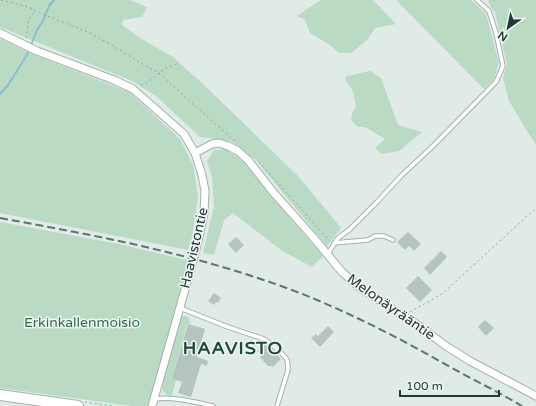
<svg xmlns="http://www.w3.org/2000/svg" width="536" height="406" font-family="'Varela Round',sans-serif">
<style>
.green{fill:#badac4}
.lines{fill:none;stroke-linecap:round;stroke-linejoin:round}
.stream{stroke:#8bbecc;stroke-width:2}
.building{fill:#b5c4bf}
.service-casing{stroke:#a3b1ad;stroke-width:5.5}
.minor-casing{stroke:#a3b1ad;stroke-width:9}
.secondary-casing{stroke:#a0b5ae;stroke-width:12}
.path{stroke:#82aba1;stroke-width:1;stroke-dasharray:2 3;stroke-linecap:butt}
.service{stroke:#fff;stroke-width:3.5}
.minor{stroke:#fff;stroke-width:7}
.secondary{stroke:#fff;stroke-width:10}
.rail{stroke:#5c756f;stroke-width:2;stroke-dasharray:8 4;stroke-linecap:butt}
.minor-bridge-casing{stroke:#a3b1ad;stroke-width:9;stroke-linecap:butt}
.minor-bridge{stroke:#fff;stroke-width:7}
.labels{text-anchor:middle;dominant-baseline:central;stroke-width:3;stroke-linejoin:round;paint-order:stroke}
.street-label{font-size:14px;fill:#223934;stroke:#f0f7f4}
.park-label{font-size:14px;fill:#2f6d4a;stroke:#f0f7f4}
.district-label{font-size:18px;font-weight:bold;letter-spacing:1px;fill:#1f4942;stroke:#f0f7f4}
</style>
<rect width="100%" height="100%" fill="#e0eae6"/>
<g class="green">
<path d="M0,0H130L147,7L142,17L123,20L122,25L140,38L173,57L204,85L299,177L341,228L327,246L255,159L231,141L200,137L156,96L132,81L0,27Z"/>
<path d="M321,0H373L396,24L375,28L368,39L351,53H339L330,45L310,33L305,20L297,16Z"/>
<path d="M396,0H471L486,14L499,63L494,79L484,89Z"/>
<path d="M488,0H536V144L532,139L509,101L503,78L507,65L495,12L490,6Z"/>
<path d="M1,39L32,54L129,92L180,139L193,165L198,197L192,237L188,250L0,213V41Z"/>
<path d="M370,71L381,78L398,125L422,132L399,151L382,154L375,148L385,139L365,127H358L351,120L352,113L356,107L353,91L345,79L347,76Z"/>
<path d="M226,149L245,163L268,193L323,256L312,267L281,250L233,213L224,220L214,255L203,253L214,206L212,177L207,161L214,150Z"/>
<path d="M0,222L119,244L190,261L149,402L147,406H132L0,388Z"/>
<path d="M183,316H186L189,318L190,321L189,324H187L172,379L176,380L172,395L170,396L167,395L163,391L162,384L181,318Z"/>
</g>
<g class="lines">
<g class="stream">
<path d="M31,45L37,30L43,21L49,6L54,0"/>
<path d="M0,94L8,85L27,55L29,50"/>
</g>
</g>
<g class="building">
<path d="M408,232L421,244L414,251L409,246L405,250L397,242Z"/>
<path d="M236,237L244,245L236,253L228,244Z"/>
<path d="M441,251L447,257L430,275L424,268Z"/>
<path d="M418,276L432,290L420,302L406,288Z"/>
<path d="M214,293L221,298L218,303L216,302L214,305L208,301Z"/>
<path d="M485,320L494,328L486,336L478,327Z"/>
<path d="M188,324L205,329L197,357L208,361L207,366L201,364L191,397L178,393L182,382L172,379Z"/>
<path d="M328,326L334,332L320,347L311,338L316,334L318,336Z"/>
<path d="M263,342L271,348L281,359L273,367L271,366H268L260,357L262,355L257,351L261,347L260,345Z"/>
</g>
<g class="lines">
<defs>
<g id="service">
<path d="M334,243L368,240L375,236H384L393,240"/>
<path d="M327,255L338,238L349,230L377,202L402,175L432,147L496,82L503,66L496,33L489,11L477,0"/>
<path d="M180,308L228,327L264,339C270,343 284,354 287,360C288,363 288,366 288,370L277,406"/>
<path d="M154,399C174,396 194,402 213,406"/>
</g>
<g id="minor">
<path d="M0,33L37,51L114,80L133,89L184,134L195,153L202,175L205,191L204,213L198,241"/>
<path d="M195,153L212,144L219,143L228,146L238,151L248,160L273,192L313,237L342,272L359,287L422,328L446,346L470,361L536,396"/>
<path d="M152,406L190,272"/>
</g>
<path id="secondary" d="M0,395L78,406"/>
</defs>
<use href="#service" class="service-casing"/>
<use href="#minor" class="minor-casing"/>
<use href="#secondary" class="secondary-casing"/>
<g class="path">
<path d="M1,0L29,7L35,11L90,33L110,44L144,65L159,73L185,97L237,143"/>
<path d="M26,38L28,26V20L35,11"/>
<path d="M141,85L147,83L166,68L179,63"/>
<path d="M259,162L329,240"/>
<path d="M410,312L442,294L536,208"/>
<path d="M85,402L114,406"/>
</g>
<use href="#service" class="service"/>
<use href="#minor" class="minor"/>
<use href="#secondary" class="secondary"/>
<path class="rail" d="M0,218C105,237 210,257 310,297C358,317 405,341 450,367C474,380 498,392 522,406"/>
<defs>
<path id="minor-bridge" d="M190,272L198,241"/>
</defs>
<use href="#minor-bridge" class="minor-bridge-casing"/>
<use href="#minor-bridge" class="minor-bridge"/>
</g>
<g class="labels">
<g class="street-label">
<text transform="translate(194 248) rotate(-77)">Haavistontie</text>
<text transform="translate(391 307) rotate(35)">Melonäyrääntie</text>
</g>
<g class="park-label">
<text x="82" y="322">Erkinkallenmoisio</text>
</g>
<g class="district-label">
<text x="233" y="348">HAAVISTO</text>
</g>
</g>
<g transform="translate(508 28) rotate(213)" stroke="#f0f7f4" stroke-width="3" paint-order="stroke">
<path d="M0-3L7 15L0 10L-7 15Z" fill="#223934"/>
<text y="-6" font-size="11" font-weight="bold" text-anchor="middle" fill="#223934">N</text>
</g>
<path d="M400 390v6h99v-6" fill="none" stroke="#223934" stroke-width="2"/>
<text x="406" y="390" font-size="12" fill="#223934" stroke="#f0f7f4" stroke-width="3" paint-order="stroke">100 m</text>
</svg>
